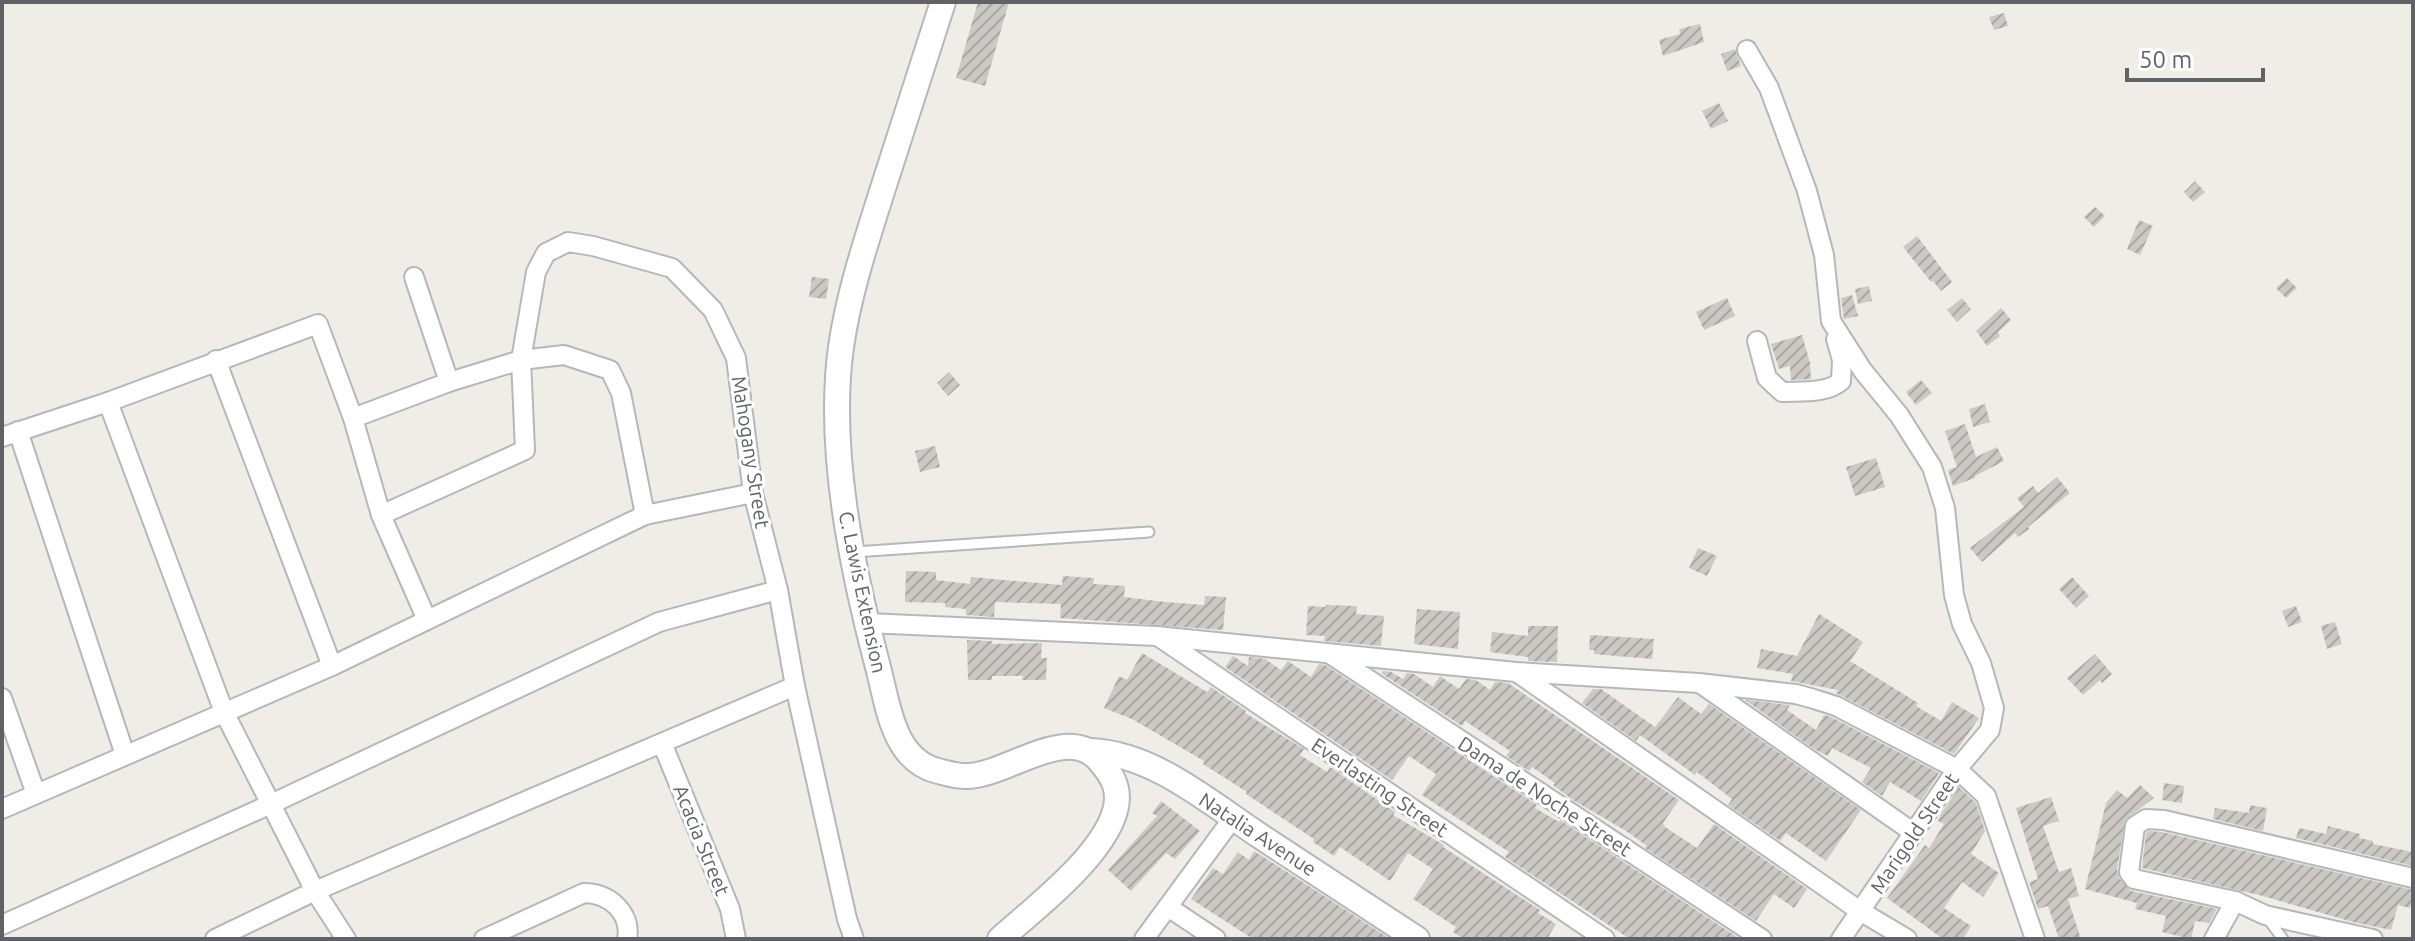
<svg xmlns="http://www.w3.org/2000/svg" width="2415" height="941" font-family="Ubuntu,sans-serif">
<style>
.building{fill:url(#building-hatch)}
.lines{fill:none;stroke-linecap:round;stroke-linejoin:round}
.lane-casing{stroke:#b4b8bb;stroke-width:13}
.street-casing{stroke:#b4b8bb;stroke-width:22}
.secondary-casing{stroke:#b4b7bb;stroke-width:28}
.lane{stroke:#fff;stroke-width:9}
.street{stroke:#fff;stroke-width:18}
.secondary{stroke:#fff;stroke-width:24}
.labels{text-anchor:middle;dominant-baseline:central;stroke-width:6;stroke-linejoin:round;paint-order:stroke}
.street-label{font-size:20px;fill:#5f6367;stroke:#fff}
</style>
<defs>
<pattern id="building-hatch" width="6" height="6" patternUnits="userSpaceOnUse" patternTransform="scale(2)"><rect width="6" height="6" fill="#ccc8c4"/><path d="M-1 1l2-2M0 6l6-6M5 7l2-2" fill="none" stroke="#a9a6a3"/></pattern>
</defs>
<rect width="100%" height="100%" fill="#f0ede7"/>
<g class="building">
<path d="M978,2H1009L985,86L956,78Z"/>
<path d="M2004,13L2008,26L1994,30L1989,17Z"/>
<path d="M1700,24L1704,42L1663,56L1659,40L1680,34L1679,29Z"/>
<path d="M1735,49L1741,66L1727,71L1721,54Z"/>
<path d="M1719,103L1728,121L1711,129L1702,111Z"/>
<path d="M2195,181L2205,192L2193,202L2184,192Z"/>
<path d="M2095,207L2105,216L2094,227L2084,217Z"/>
<path d="M2139,220L2153,226L2140,255L2127,249Z"/>
<path d="M1917,236L1952,282L1941,291L1933,281L1931,282L1903,247Z"/>
<path d="M812,277L829,279L826,299L809,297Z"/>
<path d="M2287,278L2297,288L2286,298L2276,288Z"/>
<path d="M1869,286L1872,301L1858,304L1855,289Z"/>
<path d="M1852,295L1858,316L1844,319L1841,298Z"/>
<path d="M1727,298L1735,316L1704,330L1696,312Z"/>
<path d="M1962,298L1971,309L1957,322L1947,310Z"/>
<path d="M2001,308L2011,320L1998,332L2000,336L1987,346L1976,331Z"/>
<path d="M1802,335L1810,363L1811,379L1791,380L1790,366L1779,369L1771,344Z"/>
<path d="M949,372L960,385L948,396L937,383Z"/>
<path d="M1921,380L1932,393L1916,405L1906,392Z"/>
<path d="M1985,404L1990,422L1973,427L1969,409Z"/>
<path d="M1965,424L1976,457L1997,447L2004,461L1975,476V478L1953,486L1948,470L1957,467L1945,431Z"/>
<path d="M935,446L940,467L920,472L915,451Z"/>
<path d="M1876,458L1885,487L1855,496L1846,467Z"/>
<path d="M2057,477L2070,493L2028,527L2029,529L2018,537L2015,533L1982,562L1970,548L2024,507L2017,498L2033,486L2038,493Z"/>
<path d="M1698,548L1717,556L1707,576L1689,568Z"/>
<path d="M906,571L936,572V580L970,584L971,577L1062,585L1063,576L1094,578L1093,584L1125,586L1124,597L1165,602L1204,605L1205,596L1226,597L1223,630L1060,618L1061,604L995,602L994,617L966,615V609L945,607V603L905,602Z"/>
<path d="M2072,577L2089,596L2076,608L2059,589Z"/>
<path d="M1326,605L1357,606L1356,614L1384,616L1381,646L1324,641L1325,636L1306,635L1308,606L1326,607Z"/>
<path d="M2296,606L2302,622L2288,627L2282,611Z"/>
<path d="M1417,609L1460,612L1458,649L1414,644Z"/>
<path d="M1819,614L1863,642L1850,661L1918,703L1916,706L1941,721L1952,702L1979,718L1954,754L1836,693L1838,690L1791,681L1793,674L1757,668L1761,649L1797,656Z"/>
<path d="M2335,622L2342,644L2327,649L2321,626Z"/>
<path d="M1528,626H1558L1557,662L1528,661V657L1490,652L1492,632L1528,636Z"/>
<path d="M1590,635L1654,639L1652,659L1594,654V650H1589Z"/>
<path d="M967,640L992,641V644L1042,643L1041,658H1047L1046,680H1022L1023,676H992V680H968Z"/>
<path d="M1142,653L1207,692L1211,687L1246,711L1245,713L1304,749L1300,755L1327,772L1330,767L1395,812L1393,815L1444,845L1443,847L1540,910L1538,913L1556,924L1547,939H1464L1453,932L1456,927L1413,899L1433,869L1408,853L1390,881L1340,847L1334,856L1313,842L1314,839L1246,794L1247,792L1203,764L1204,761L1132,719L1104,708L1119,676L1127,680Z"/>
<path d="M2095,654L2112,674L2102,683L2100,680L2083,695L2067,678Z"/>
<path d="M1233,656L1248,666L1249,657L1265,659L1281,670L1288,661L1311,677L1319,664L1325,665L1537,805L1535,808L1559,822L1560,820L1740,939H1630L1505,857L1509,852L1422,795L1436,774L1409,756L1392,780L1225,667Z"/>
<path d="M1383,671L1391,672L1403,679L1407,673L1414,674L1433,687L1440,676L1459,689L1466,679L1476,680L1490,690L1495,682L1508,683L1679,800L1663,823L1665,827L1697,848L1714,824L1807,889L1794,908L1774,894L1756,921L1645,848L1647,846L1626,831L1573,800L1553,785L1555,783L1532,767L1529,771L1506,756L1510,751L1465,721L1462,726L1381,673Z"/>
<path d="M1593,689H1601L1655,727L1678,697L1701,714L1709,704L1861,810L1826,861L1786,833L1780,841L1728,805L1732,799L1697,772L1695,775L1640,735L1636,741L1582,703Z"/>
<path d="M1745,700L1790,705L1787,710L1816,730L1824,715L1831,717L1939,773L1921,801L1890,782L1882,796L1862,782L1871,768L1832,748L1828,756L1814,749Z"/>
<path d="M2164,783L2184,786L2182,803L2162,800Z"/>
<path d="M2140,785L2154,798L2125,820L2117,870L2119,878L2131,891L2217,909L2209,923L2195,921L2191,939L2162,932L2166,916L2135,909L2137,903L2085,889L2106,803L2117,790L2127,798Z"/>
<path d="M1959,787L1976,803L1985,831L1971,854L1999,873L1983,897L1962,882L1944,908L1971,926L1963,939H1943L1887,898L1925,845L1929,848L1944,824L1938,821L1941,814Z"/>
<path d="M2051,797L2059,821L2043,826L2059,872L2071,868L2079,896L2068,899L2081,939H2059L2048,906L2038,909L2029,882L2038,879L2016,808Z"/>
<path d="M1161,801L1200,831L1175,859L1166,853L1131,891L1108,870L1157,816L1152,813Z"/>
<path d="M2250,805L2267,808L2263,831L2213,819L2215,808L2249,813Z"/>
<path d="M2328,826L2360,834L2359,838L2373,841V844L2413,852V866L2296,838L2299,828L2326,834Z"/>
<path d="M2149,831L2162,832L2413,890V896L2410,908L2398,905L2391,930L2353,922L2263,896L2142,868L2146,833Z"/>
<path d="M1254,851L1301,881L1390,939H1253L1191,899L1213,868L1223,874L1238,852L1249,860Z"/>
</g>
<g class="lines">
<defs>
<g id="lane">
<path d="M854,552L1149,532"/>
<path d="M2267,918L2283,939"/>
</g>
<g id="street">
<path d="M1747,50L1769,88L1807,191L1824,255L1831,321L1863,371L1899,415L1932,467L1945,508L1954,595L1962,624L1981,663L1994,708L1990,730L1957,769L1841,939"/>
<path d="M414,277L449,382"/>
<path d="M1757,341L1767,378L1782,392C1800,391 1827,394 1841,381L1842,360L1836,339"/>
<path d="M216,360L332,666"/>
<path d="M108,402L224,712L315,891L346,939"/>
<path d="M353,418L449,382L521,360L564,355L610,370L621,393L645,515"/>
<path d="M18,431L125,755"/>
<path d="M2,437L108,402L318,324L353,418L381,515L427,620"/>
<path d="M381,515L525,450L521,360L536,272L546,253L568,242L593,246L672,268L713,310L736,358L753,493L778,590L795,686L847,919L854,939"/>
<path d="M867,623L1156,636L1516,672L1699,683L1796,694L1814,699L1836,706L1957,769L1986,796L2035,939"/>
<path d="M1159,637L1605,939"/>
<path d="M1330,654L1762,939"/>
<path d="M1518,673L1860,911L1907,939"/>
<path d="M1701,684L1914,833"/>
<path d="M2,698L36,794"/>
<path d="M662,743L730,909L736,939"/>
<path d="M2,809L332,666L645,515L753,493"/>
<path d="M1168,907L1216,939"/>
<path d="M2,925L271,804L659,622L778,590"/>
<path d="M215,939L315,891L795,686"/>
<path d="M484,939L584,893C609,893 632,913 627,939"/>
<path d="M1144,939L1233,818"/>
<path d="M2214,939L2235,901"/>
<path d="M2373,939L2265,915L2235,901L2134,879L2129,872L2135,826L2146,819L2164,820L2413,878"/>
</g>
<g id="secondary">
<path d="M943,2C924,62 904,122 885,182C868,236 849,291 841,347C827,448 852,569 878,667C888,705 893,760 938,771C946,773 959,777 968,776C1007,775 1067,723 1099,760C1105,767 1112,775 1115,785C1132,836 1034,908 1000,939"/>
<path d="M1091,751C1155,754 1211,804 1263,838C1314,872 1366,905 1417,939"/>
</g>
</defs>
<use href="#lane" class="lane-casing"/>
<use href="#street" class="street-casing"/>
<use href="#secondary" class="secondary-casing"/>
<use href="#lane" class="lane"/>
<use href="#street" class="street"/>
<use href="#secondary" class="secondary"/>
</g>
<g class="labels">
<g class="street-label">
<text transform="translate(751 452) rotate(81)">Mahogany Street</text>
<text transform="translate(863 592) rotate(78)">C. Lawis Extension</text>
<text transform="translate(1380 787) rotate(34)">Everlasting Street</text>
<text transform="translate(1545 796) rotate(33)">Dama de Noche Street</text>
<text transform="translate(1914 833) rotate(-56)">Marigold Street</text>
<text transform="translate(1258 834) rotate(33)">Natalia Avenue</text>
<text transform="translate(702 840) rotate(68)">Acacia Street</text>
</g>
</g>
<rect width="2415" height="941" fill="none" stroke="#5f6367" stroke-width="8"/>
<path d="M2127 68v12h136v-12" fill="none" stroke="#5f6367" stroke-width="4"/>
<text x="2139" y="68" font-size="24" fill="#5f6367" stroke="#ffffff" stroke-width="6" paint-order="stroke">50 m</text>
</svg>
